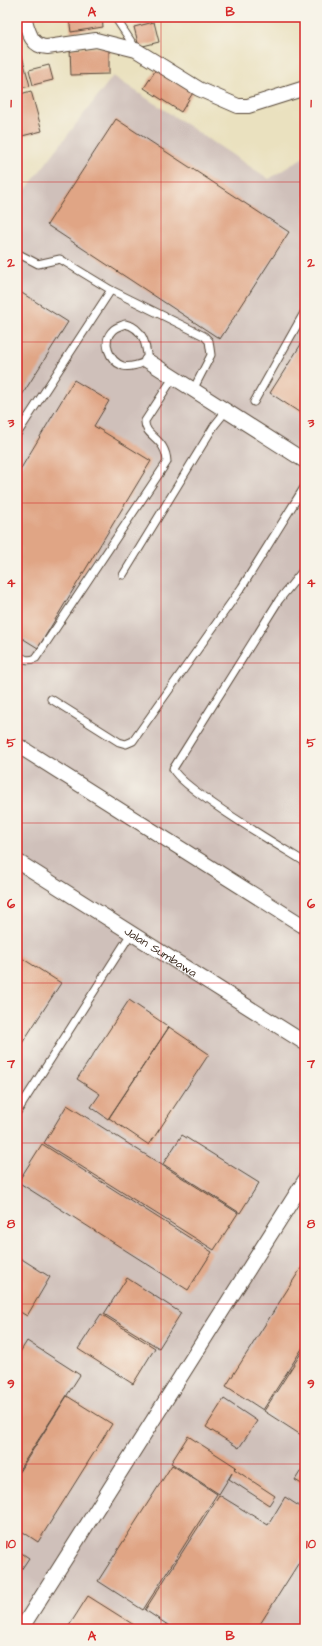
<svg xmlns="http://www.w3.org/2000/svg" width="322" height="1646" font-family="'Architects Daughter',sans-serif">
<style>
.industrial{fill:#cfc0ba}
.building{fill:#e0a585}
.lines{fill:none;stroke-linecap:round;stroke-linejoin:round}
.service-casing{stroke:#554536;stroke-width:9}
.minor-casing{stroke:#554536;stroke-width:16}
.service{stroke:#fff;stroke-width:7}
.minor{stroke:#fff;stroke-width:14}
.grid{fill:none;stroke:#d62828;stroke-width:1;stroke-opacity:0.55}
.labels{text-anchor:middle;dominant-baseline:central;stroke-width:3;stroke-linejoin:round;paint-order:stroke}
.street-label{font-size:12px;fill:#3b2a1e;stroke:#f7f3e8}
.neatline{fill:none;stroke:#d62828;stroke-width:1.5}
.grid-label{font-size:13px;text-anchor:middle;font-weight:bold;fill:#d62828}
</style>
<rect width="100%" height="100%" fill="#f7f3e8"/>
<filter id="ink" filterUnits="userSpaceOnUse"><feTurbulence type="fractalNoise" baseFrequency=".025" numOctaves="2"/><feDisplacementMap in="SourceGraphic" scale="8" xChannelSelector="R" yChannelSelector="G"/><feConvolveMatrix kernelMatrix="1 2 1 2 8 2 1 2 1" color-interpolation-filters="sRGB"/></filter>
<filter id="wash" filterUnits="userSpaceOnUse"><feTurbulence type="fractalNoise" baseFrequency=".012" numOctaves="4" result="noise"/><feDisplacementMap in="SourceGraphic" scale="16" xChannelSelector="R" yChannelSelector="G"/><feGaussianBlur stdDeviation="0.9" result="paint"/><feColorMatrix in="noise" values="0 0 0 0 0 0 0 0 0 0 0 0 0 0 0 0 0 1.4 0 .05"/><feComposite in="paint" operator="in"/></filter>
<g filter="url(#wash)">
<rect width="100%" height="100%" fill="#eae1bf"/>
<path class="industrial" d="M113,76L269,179L305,156V1629H17V201Z"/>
<g id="blocks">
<g class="building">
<path d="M102,17L103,27L71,32L69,18Z"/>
<path d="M154,22L159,42L139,47L134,27Z"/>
<path d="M109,47V74L71,75L70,48Z"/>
<path d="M22,56L30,86L17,89V57Z"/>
<path d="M49,65L53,80L33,85L29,70Z"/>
<path d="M157,68L194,91L181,112L144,88Z"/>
<path d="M31,91L42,131L18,137L17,95Z"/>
<path d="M116,119L289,232L220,339L47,225Z"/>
<path d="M17,290L68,322L17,403Z"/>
<path d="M305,338V416L270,393Z"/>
<path d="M74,380L109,401L94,426L151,461L38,648L17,635V475Z"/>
<path d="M17,955L61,983L17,1051Z"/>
<path d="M129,1000L169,1027L108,1119L91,1107L100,1094L77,1079Z"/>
<path d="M169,1027L209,1054L149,1145L109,1118Z"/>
<path d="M67,1105L238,1213L214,1250L44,1143Z"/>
<path d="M182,1135L259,1183L240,1213L163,1164Z"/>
<path d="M42,1144L212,1252L188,1290L18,1182Z"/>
<path d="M17,1256L50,1277L27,1316L17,1310Z"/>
<path d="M305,1262V1344L263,1410L226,1386Z"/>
<path d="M127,1278L181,1313L159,1348L104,1314Z"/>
<path d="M101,1314L155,1348L133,1384L78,1349Z"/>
<path d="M27,1341L80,1375L17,1473V1357Z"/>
<path d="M305,1347V1429L301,1435L264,1411Z"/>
<path d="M67,1396L112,1424L38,1542L17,1528V1475Z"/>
<path d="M224,1399L257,1421L239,1448L206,1427Z"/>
<path d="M188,1436L236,1467L234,1469L275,1496L269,1505L229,1479L232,1473L219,1494L171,1463Z"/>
<path d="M305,1464V1486L295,1480Z"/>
<path d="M172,1465L217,1494L143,1610L98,1581Z"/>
<path d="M219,1495L268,1525L285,1497L305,1510V1548L301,1546L305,1549V1553L257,1629H174L145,1610Z"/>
<path d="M17,1550L29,1558L17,1576Z"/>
<path d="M88,1596L134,1625L131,1629H67Z"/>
</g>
</g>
</g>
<g filter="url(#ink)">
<use href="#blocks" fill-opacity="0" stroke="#554536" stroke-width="1"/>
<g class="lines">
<defs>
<g id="service">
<path d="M115,17L136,49"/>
<path d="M17,253L38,264L60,259L111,290L17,434"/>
<path d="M111,290L204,336L209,341L211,355L193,390"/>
<path d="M125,324C144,328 146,345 148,361C140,364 131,368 123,366C109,361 101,341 113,330C116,327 121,326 125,324Z"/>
<path d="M254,402L305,311"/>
<path d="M305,568L279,600L173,769C182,789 281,847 305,862"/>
<path d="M123,575L214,426L226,411"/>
<path d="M17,655C24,659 28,662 36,658L167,462C166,437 144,437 145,421L173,378"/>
<path d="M51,699L119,742L126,744L133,741L242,587L305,486"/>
<path d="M17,1112L132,932"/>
</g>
<g id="minor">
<path d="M24,17C28,30 31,47 47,47L96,40L136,50L199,89L238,106H248L305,88"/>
<path d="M148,361L305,461"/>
<path d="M17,745L305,927"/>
<path id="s1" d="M17,861L305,1043"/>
<path d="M21,1629L305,1180"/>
</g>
</defs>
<use href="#service" class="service-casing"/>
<use href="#minor" class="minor-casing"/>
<use href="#service" class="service"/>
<use href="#minor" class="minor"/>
</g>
</g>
<path class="grid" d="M161,17V1629M17,182H305M17,342H305M17,503H305M17,663H305M17,823H305M17,983H305M17,1143H305M17,1304H305M17,1464H305"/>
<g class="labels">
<g class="street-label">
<text stroke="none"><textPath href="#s1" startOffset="170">Jalan Sumbawa</textPath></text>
</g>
</g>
<rect width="322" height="1646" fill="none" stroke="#f7f3e8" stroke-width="44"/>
<rect x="22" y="22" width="278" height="1602" class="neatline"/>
<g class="grid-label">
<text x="92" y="16">A</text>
<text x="230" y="16">B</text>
<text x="11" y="107">1</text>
<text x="311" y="107">1</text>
<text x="11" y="267">2</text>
<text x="311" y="267">2</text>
<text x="11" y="427">3</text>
<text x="311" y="427">3</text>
<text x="11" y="587">4</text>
<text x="311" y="587">4</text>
<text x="11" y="747">5</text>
<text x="311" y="747">5</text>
<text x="11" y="908">6</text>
<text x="311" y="908">6</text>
<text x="11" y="1068">7</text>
<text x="311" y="1068">7</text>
<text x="11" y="1228">8</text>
<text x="311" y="1228">8</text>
<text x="11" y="1388">9</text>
<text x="311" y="1388">9</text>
<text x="11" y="1548">10</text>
<text x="311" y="1548">10</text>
<text x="92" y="1640">A</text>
<text x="230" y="1640">B</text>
</g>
</svg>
